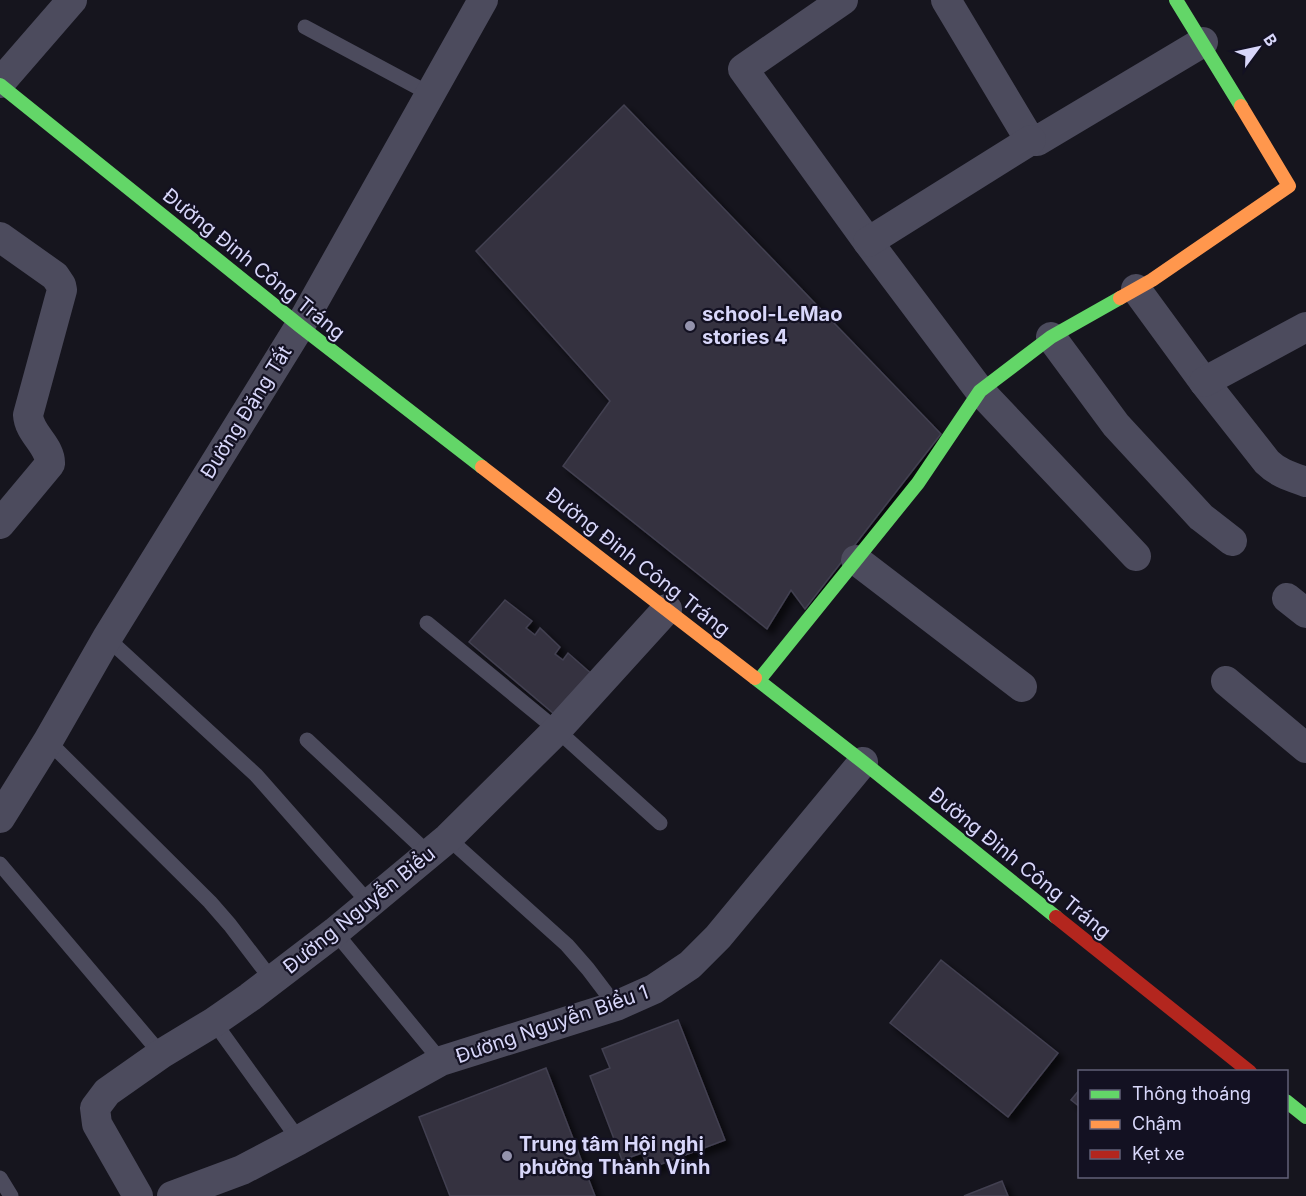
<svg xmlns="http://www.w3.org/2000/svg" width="1306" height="1196" font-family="Inter,sans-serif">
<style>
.building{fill:#343340;stroke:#434051;stroke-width:1.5;filter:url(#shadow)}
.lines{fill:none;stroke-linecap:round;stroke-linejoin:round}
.lane{stroke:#4c4b5d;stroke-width:15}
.street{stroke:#4c4b5d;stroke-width:30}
.fast{stroke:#63d668;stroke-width:14}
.slow{stroke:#ff974d;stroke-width:14}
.jam{stroke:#b3261e;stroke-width:14}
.poi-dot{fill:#9493ad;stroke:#131122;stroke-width:2}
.labels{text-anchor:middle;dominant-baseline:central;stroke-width:4.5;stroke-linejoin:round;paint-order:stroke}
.street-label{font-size:20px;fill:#d8d7fa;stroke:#131122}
.poi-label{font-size:20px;font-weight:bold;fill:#d8d7fa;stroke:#131122;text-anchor:start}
</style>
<defs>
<filter id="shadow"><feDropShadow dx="5.5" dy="5.5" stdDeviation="3" flood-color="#0009"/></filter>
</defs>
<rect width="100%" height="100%" fill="#16151e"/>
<g class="building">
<path d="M624,105L941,434L805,609L791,590L767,629L563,466L610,401L476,251Z"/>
<path d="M505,600L532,621L526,628L535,635L540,628L560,647L555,654L563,660L568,653L594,676L560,719L469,642Z"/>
<path d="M941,960L1058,1053L1008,1117L890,1023Z"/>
<path d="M678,1020L725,1140L648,1169L642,1153L622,1160L590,1076L610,1068L602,1049Z"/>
<path d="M546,1068L595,1196H450L419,1117Z"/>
<path d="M1080,1089V1107L1071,1100Z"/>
<path d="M1002,1181L1008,1196H964Z"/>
</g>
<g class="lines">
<g class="lane">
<path d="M305,27L430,94"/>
<path d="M427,623L557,730L660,823"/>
<path d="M107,638L256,775L369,903"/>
<path d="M307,740L429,854"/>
<path d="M48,741L210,902L230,925L272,980"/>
<path d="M448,838L567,945L588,969L616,1006"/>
<path d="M0,864L161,1054"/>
<path d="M335,932L441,1061"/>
<path d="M214,1022L299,1140"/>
<path d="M0,1178L11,1196"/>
</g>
<g class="street">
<path d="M843,0L743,69L868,242L980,391L1136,556"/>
<path d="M946,0L1028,137L1034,141H1037L1203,42"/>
<path d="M0,83L72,0"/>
<path d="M0,237L55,276L61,285L62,290L28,415C29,434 51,446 50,464L0,524"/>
<path d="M868,242L1031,140"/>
<path d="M1136,289L1204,382L1267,462C1278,473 1292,477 1306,482"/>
<path d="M1051,337L1116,425L1201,517L1232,541"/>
<path d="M1204,382L1306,327"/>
<path d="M856,560L1022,687"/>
<path d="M1287,598L1306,613"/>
<path d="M1226,681L1306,748"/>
<path d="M0,818L48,741L107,638L300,326L483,0"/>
<path d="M138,1196L97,1124L95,1108L107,1092L161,1054L214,1022L250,997L335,932L448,838L557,730L667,609"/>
<path d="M172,1196L242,1170L299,1140L441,1061L616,1006L654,989L690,965L718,937L863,762"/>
</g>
<g class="fast">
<path d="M1176,0L1241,106"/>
<path d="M0,85L300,326L482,467"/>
<path d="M755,678L863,762L1056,917"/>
<path d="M759,680L918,483L980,391L1051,337L1120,298"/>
<path d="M1286,1101L1306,1117"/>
</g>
<g class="slow">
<path d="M1120,298L1152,280L1289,186L1241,106"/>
<path d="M482,467L755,678"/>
</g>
<path class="jam" d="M1056,917L1250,1072"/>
</g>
<g class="poi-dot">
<circle cx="690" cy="326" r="6"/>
<circle cx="507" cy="1156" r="6"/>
</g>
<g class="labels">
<g class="street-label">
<text transform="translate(254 264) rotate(39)">Đường Đinh Công Tráng</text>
<text transform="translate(246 412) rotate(-58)">Đường Đặng Tất</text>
<text transform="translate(638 562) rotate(38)">Đường Đinh Công Tráng</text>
<text transform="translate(1020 863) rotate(39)">Đường Đinh Công Tráng</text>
<text transform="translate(359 910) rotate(-39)">Đường Nguyễn Biểu</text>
<text transform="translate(552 1024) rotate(-19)">Đường Nguyễn Biểu 1</text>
</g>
<g class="poi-label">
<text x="702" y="314">school-LeMao<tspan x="702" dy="23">stories 4</tspan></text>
<text x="519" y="1144">Trung tâm Hội nghị<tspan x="519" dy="23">phường Thành Vinh</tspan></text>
</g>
</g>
<rect x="1078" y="1070" width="210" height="108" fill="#131122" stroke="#626078" stroke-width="1.5"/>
<rect x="1090" y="1090" width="30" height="9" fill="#63d668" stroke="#626078" stroke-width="1.5"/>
<text x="1132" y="1100" font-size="18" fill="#d8d7fa">Thông thoáng</text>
<rect x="1090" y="1120" width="30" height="9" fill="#ff974d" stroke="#626078" stroke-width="1.5"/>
<text x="1132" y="1130" font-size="18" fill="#d8d7fa">Chậm</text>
<rect x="1090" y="1150" width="30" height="9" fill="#b3261e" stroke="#626078" stroke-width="1.5"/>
<text x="1132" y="1160" font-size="18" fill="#d8d7fa">Kẹt xe</text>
<g transform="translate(1258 48) rotate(57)" stroke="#131122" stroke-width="4.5" paint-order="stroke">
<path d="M0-4.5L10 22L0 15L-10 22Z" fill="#d8d7fa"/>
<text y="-9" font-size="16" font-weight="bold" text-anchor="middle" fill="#d8d7fa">B</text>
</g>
</svg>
